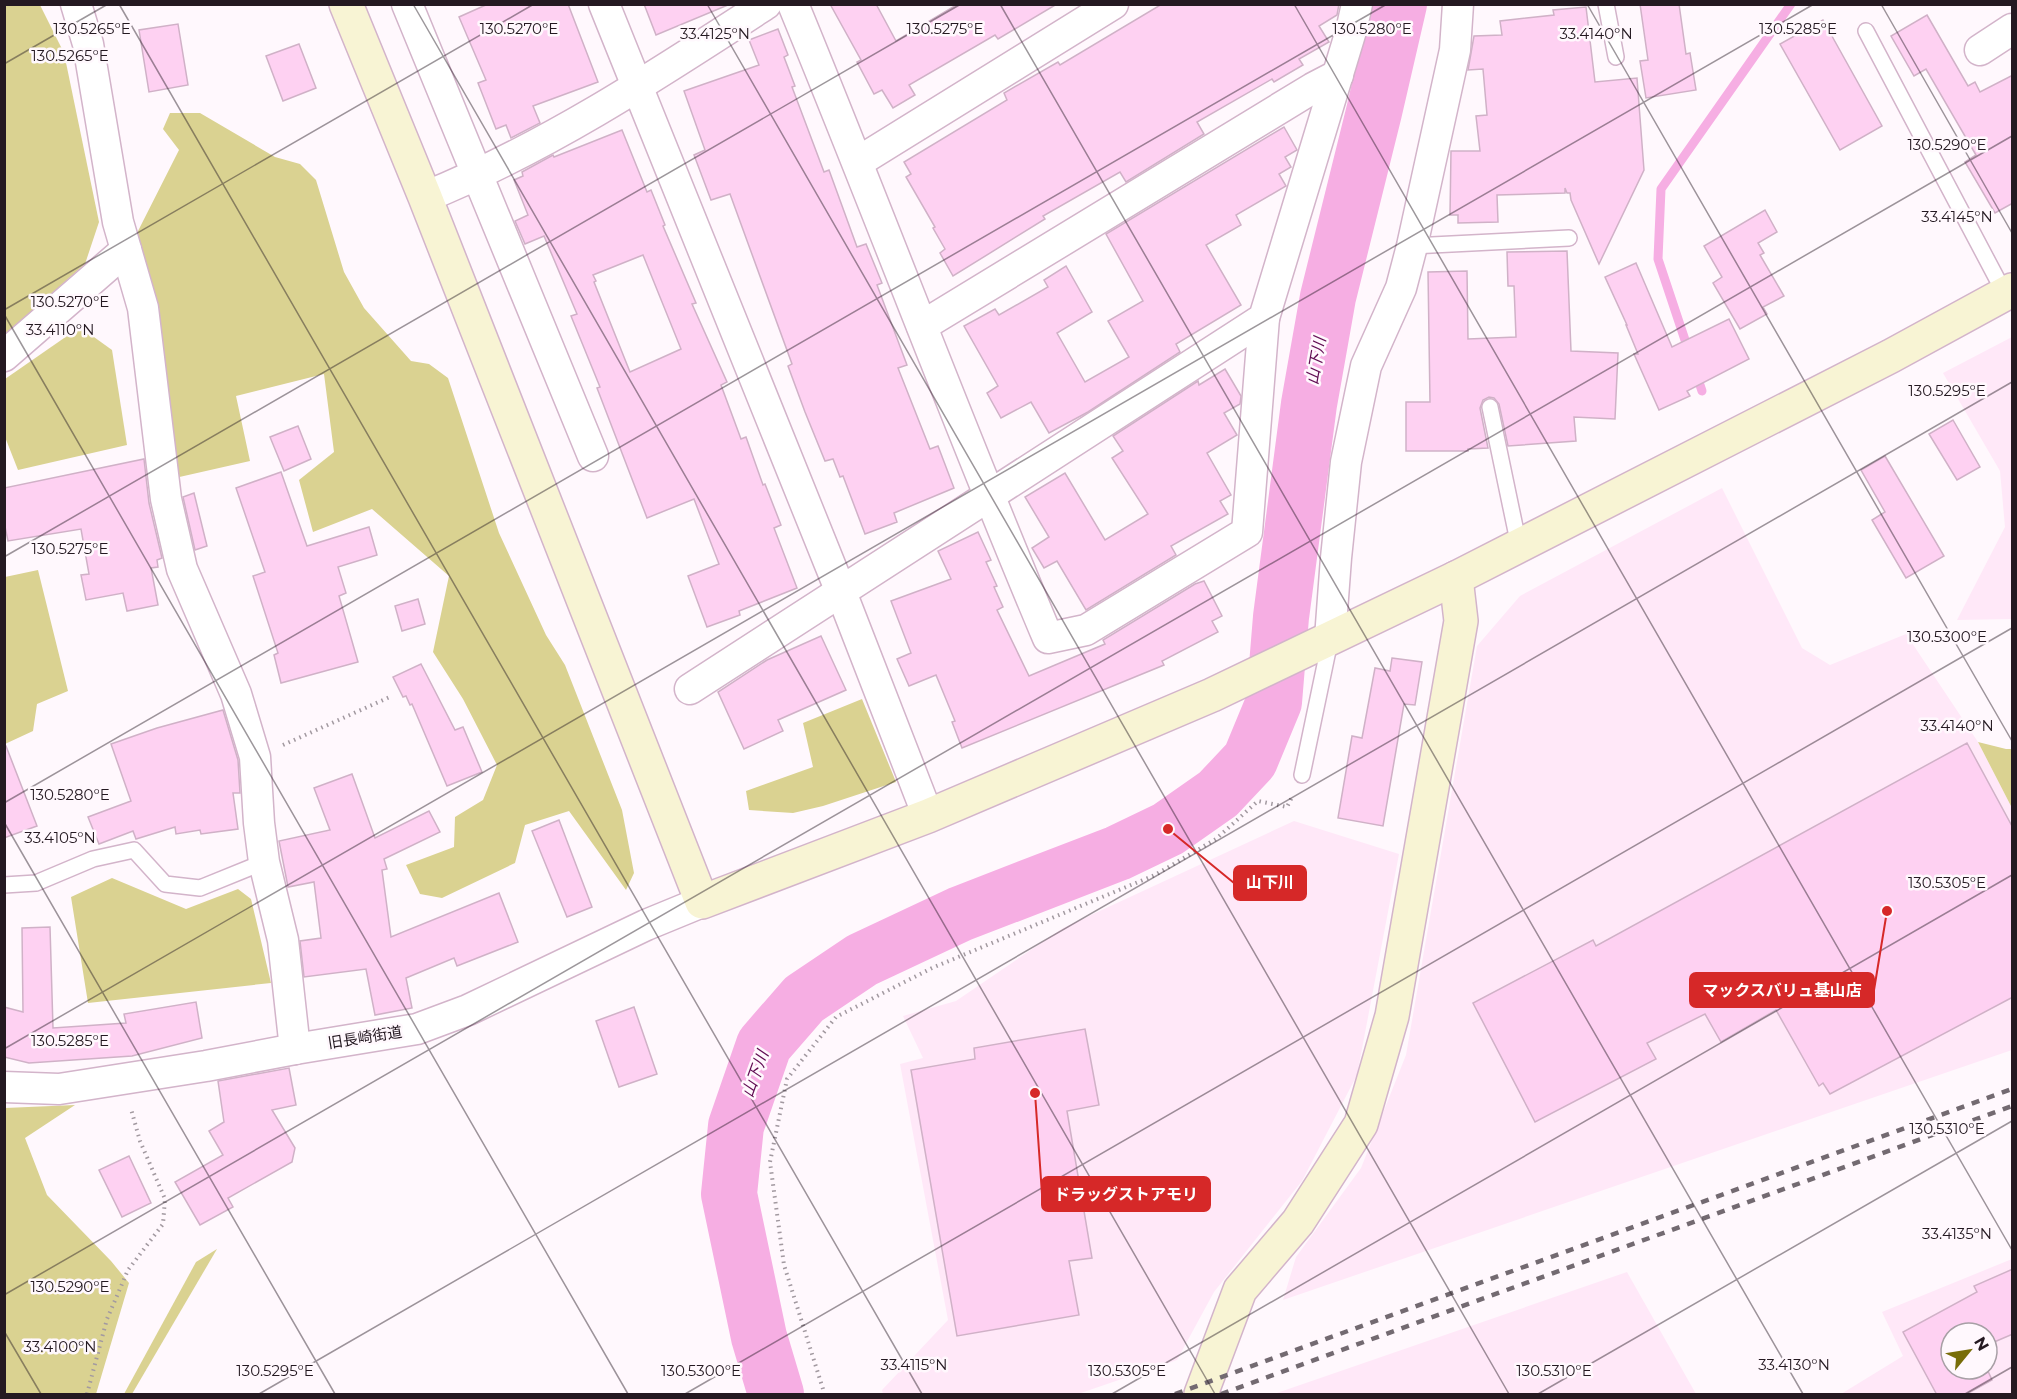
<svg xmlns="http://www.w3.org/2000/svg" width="2017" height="1399" font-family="Montserrat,'Noto Sans JP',sans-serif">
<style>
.built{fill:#ffe8f8;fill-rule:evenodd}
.green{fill:#dad291}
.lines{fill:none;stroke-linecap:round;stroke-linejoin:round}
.stream{stroke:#f6aee3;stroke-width:9}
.river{stroke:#f6aee3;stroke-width:56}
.building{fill:#fed1f2;stroke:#d0b1c7;stroke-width:1.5;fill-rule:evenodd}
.lane-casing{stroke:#d3b4ca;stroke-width:18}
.street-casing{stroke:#d3b4ca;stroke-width:33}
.secondary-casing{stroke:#d3b4ca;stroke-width:36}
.path{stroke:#a299a0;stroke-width:4;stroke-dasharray:1.5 4.5;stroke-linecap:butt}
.lane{stroke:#fff;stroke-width:15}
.street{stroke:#fff;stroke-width:30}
.secondary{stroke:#f8f4d4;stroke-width:33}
.rail{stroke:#736a71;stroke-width:4.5;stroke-dasharray:8 8;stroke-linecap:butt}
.ticks{fill:none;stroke:#241921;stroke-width:1.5;stroke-opacity:0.45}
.labels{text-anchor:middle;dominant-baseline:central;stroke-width:5;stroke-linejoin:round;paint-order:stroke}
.street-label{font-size:15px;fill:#241921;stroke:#fff8fd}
.water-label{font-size:16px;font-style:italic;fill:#600b52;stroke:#fff8fd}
.ticks-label{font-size:15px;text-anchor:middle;fill:#241921;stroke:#fff8fd;stroke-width:5;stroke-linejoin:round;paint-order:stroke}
.leader{fill:none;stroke:#d62828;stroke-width:2}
.callout-dot{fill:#d62828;stroke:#fff8fd;stroke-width:2}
.callout{fill:#d62828;stroke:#d62828;stroke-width:2}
.callout-label{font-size:16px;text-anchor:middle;font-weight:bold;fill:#fff}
</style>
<rect width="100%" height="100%" fill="#fff8fd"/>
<g class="built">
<path d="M2012,337V619L1957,620L2005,527L2000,471L1943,373Z"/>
<path d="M1722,488L1802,648L1830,665L1906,634L1978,742L2012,808V1050L1283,1300L1296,1257L1361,1168L1406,1055L1477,646L1520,596Z"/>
<path d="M1294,821L1399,854L1357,1075L1302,1181L1214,1292L1177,1360L1078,1394H883L882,1390L948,1320L900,1064L923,1058L903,1016L956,1001L1063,928Z"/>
<path d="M2012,1259V1394H1841L1903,1356L1882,1312ZM1951,1333H1987V1369H1951Z"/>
<path d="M1627,1272L1696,1394H1274Z"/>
</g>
<g class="green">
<path d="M4,5H40L64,53L99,222L85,264L5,335Z"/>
<path d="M170,113H200L275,157L300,164L316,180L344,272L364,308L411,361L429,364L448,378L499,533L546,635L565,665L622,810L634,873L626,890L569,811L525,825L515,863L442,898L420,894L406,865L454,847L455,817L483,800L497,765L463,699L433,652L449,576L372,509L313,532L299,480L334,452L324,374L236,396L250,461L175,478L159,307L136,235L179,150L163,129Z"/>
<path d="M80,327L112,350L127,445L18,470L5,437V379Z"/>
<path d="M38,570L68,691L37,704L33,731L5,744V577Z"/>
<path d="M862,699L896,782L823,806L793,813L749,810L746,791L813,767L803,723Z"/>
<path d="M1978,742L2006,749H2012V808Z"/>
<path d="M112,878L186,909L238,889L251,899L271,983L88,1003L71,897Z"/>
<path d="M75,1105L25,1138L47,1195L111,1261L129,1283L96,1394H5V1108Z"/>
<path d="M217,1249L132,1394H124L196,1262Z"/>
</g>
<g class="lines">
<g class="stream">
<path d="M1689,352L1658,259L1661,189L1791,4"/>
<path d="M1696,373L1702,391"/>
</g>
<path class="river" d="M776,1394L759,1337L729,1194L736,1126L764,1045L804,999L862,960L960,914L1118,853L1168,829L1218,794L1250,760L1274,702L1281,617L1309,404L1328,297L1374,112L1399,4"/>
</g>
<g class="building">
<path d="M488,4H568L598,82L533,106L540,123L511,138L506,125L496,129L478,83L486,80L459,17Z"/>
<path d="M644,4H728V5L656,35Z"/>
<path d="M830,4H876L896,41L958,4H1057L998,39L995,35L909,85L915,95L893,108L882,90L874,94L857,62L861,60Z"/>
<path d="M1162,4H1339L1337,15L1319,26L1329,42L1299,59L1303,65L1274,82L1272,79L1197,122L1204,134L1126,182L1120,172L1043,216L1045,219L953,276L940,253L945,249L933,228L935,227L906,177L911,174L904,162L1007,100L1004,93L1058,62L1060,65Z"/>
<path d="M1640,4H1679L1686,54L1690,53L1696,90L1646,98L1640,61L1648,60Z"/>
<path d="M1586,7L1595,82L1637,78L1644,170L1599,264L1571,200L1570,193H1567L1565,188V193L1497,195L1498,222L1458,223V215H1450L1451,151H1480L1476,116L1487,115L1483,69L1468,70L1474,36L1502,35L1500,21L1554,15L1553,10Z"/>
<path d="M1927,15L1968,86L1975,82L1980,92L2013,75V203L1995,213L1965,162L1976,155L1926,69L1914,76L1891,36Z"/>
<path d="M1823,20L1882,126L1840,150L1780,44Z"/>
<path d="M178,24L188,85L149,92L139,30Z"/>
<path d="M778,29L788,55L784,57L795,86L792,87L824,172L829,170L857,247L866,244L882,283L877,285L907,365L898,368L930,449L938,446L954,488L894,513L897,522L865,534L843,476L840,477L833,459L825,461L805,412L788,366L792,364L730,194L711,200L694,155L705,150L684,91L759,65L749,40Z"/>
<path d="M299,44L316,88L283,101L266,56Z"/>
<path d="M1284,127L1297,150L1285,157L1291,167L1279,174L1286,186L1236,215L1241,225L1206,245L1241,305L1176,344L1180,352L1088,412L1049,433L1031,402L1001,418L987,393L998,386L964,326L995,309L999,315L1048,287L1044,280L1066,266L1092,312L1057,333L1085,382L1129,357L1108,321L1143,301L1106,234Z"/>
<path d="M622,130L647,192L651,190L665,225L663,226L696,303L692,304L727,382L721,385L741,439L746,437L763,485L765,484L781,525L774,528L797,588L739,611L740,615L707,627L688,576L719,564L694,499L647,518L597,388L600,387L571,316L577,314L544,236L525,244L515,221L528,215L514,180L523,176L522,172L553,155L554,157ZM643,255L681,349L630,372L594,282L596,281L593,275Z"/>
<path d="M1765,210L1777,232L1758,243L1764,253L1760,255L1784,296L1763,307L1767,314L1740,329L1713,283L1722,277L1704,246Z"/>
<path d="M1567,251L1571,351L1618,353L1615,419L1574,417L1576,441L1508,446L1499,404L1494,398L1489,397L1483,400L1480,408L1488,448L1468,449V451H1406V402H1430L1428,272L1467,271L1468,339L1516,337L1514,286H1508L1507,252Z"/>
<path d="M1636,263L1672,347L1729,319L1749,359L1687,391L1690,396L1659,410L1634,354H1638L1626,325H1627L1605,277Z"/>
<path d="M1225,369L1241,396L1240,404L1224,413L1237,435L1207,453L1231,495L1220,501L1228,514L1171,546L1176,555L1086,610L1057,561L1044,568L1032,548L1049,537L1025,497L1065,473L1105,540L1148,514L1112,458L1123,451L1113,436L1198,381L1199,385Z"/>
<path d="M1953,420L1980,467L1957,480L1929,434Z"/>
<path d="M298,426L311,459L284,471L270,437Z"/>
<path d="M1885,456L1944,556L1906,578L1872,520L1885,512L1861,470Z"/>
<path d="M144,459L149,503L162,558L157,560L158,567L151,568L158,605L127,611L123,593L86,600L81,575L89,574L81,529L8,541L4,522V488Z"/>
<path d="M281,472L307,546L369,527L377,555L338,567L346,593L339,596L358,662L281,683L274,655L278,653L253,576L265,572L236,488Z"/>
<path d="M194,493L207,546L195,550L183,497Z"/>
<path d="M978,532L991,560L986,562L997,586L994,587L1003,607L997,610L1029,676L1105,644L1103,640L1195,584L1204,581L1222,616L1212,621L1218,632L1162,661L1164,665L962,748L952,722L955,721L936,675L909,686L897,659L911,653L891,601L951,579L938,551Z"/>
<path d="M418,599L425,624L402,631L395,606Z"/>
<path d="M821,636L846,690L778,720L783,731L744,749L718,692L767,660Z"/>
<path d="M1392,658L1422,662L1415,705L1404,704L1383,826L1338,818L1352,736L1362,738L1375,668L1390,671Z"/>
<path d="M421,664L455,730L463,727L482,772L447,786L412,704L410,705L406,696L403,697L393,677Z"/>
<path d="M223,710L238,760L240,793H233L238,829L201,834L200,830L176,834L175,827L136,839L133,831L99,844L88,817L131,801L111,744L157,728Z"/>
<path d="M1967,743L2013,828V997L1830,1094L1823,1083L1819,1086L1776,1010L1721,1042L1705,1014L1647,1043L1656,1059L1535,1122L1473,1003L1593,940L1596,946Z"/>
<path d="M4,746H6L37,826L4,838Z"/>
<path d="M352,774L375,838L429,811L440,832L384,859L387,869L382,870L391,937L499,893L518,942L457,966L454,958L406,978L412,1008L375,1015L366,969L304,977L300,941L321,938L314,882L288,887L279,841L330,830L314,788Z"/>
<path d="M559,820L592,907L567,917L532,831Z"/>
<path d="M50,927L53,1028L126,1023L124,1014L196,1002L202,1038L132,1056L29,1063L4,1057V1007L23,1012L22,928Z"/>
<path d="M634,1007L657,1074L619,1087L596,1021Z"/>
<path d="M1085,1029L1099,1105L1067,1111L1092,1258L1069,1261L1079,1315L957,1336L911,1070L975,1059L974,1048Z"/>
<path d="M289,1068L296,1105L272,1110L295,1148L292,1162L228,1198L233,1207L200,1225L175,1182L223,1155L209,1131L224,1122L218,1081Z"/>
<path d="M129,1156L151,1203L122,1217L99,1170Z"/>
<path d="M2013,1269V1334L1987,1345V1333H1951V1369H1987L1992,1380L1965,1395H1937L1903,1332L1977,1292L1974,1286Z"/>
</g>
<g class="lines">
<defs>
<g id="lane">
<path d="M1606,4L1616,57"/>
<path d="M1866,31L2005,294"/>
<path d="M1412,246L1569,238"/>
<path d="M1490,407L1519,546"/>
<path d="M1302,775L1330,641"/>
<path d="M4,885L36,883L93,859L134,850L165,884L200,888L264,862"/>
</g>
<g id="street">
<path d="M76,4L88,44L118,222L143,308L166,499L182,569L236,694L255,757L259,823L264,862L283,940L295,1049"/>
<path d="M407,4L593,456"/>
<path d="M604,4L841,592L928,816"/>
<path d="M793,4C880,215 959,428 1048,638L1086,630L1247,532L1264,318"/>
<path d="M1980,50L2012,29"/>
<path d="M858,162L1113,4"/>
<path d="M425,197C546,148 657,75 766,4"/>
<path d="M922,326L1313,88L1338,75"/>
<path d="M4,356L126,250"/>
<path d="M1330,638L1336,558L1346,462L1366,366L1401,288L1412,246L1455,50L1458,4"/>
<path d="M690,689L1264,318L1351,31L1357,4"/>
<path d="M4,1087L59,1089L206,1066L295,1049L417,1029L468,1010L646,925L702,902"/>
</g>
<g id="secondary">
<path d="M346,4L425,197L702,902L928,816L1212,695L1456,578L1891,356L2012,290"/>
<path d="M1201,1394L1240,1290L1298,1222L1361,1124L1392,1016L1461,621L1456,578"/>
</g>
</defs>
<use href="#lane" class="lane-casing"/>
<use href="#street" class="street-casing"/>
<use href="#secondary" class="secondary-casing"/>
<g class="path">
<path d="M283,745L392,696"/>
<path d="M823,1389L784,1265L770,1162L787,1079L836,1017L932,968L1155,875L1216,839L1258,801L1287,807L1293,795"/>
<path d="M87,1394L107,1319L128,1270L163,1224L165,1199L140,1141L131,1109"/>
</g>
<use href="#lane" class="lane"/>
<use href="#street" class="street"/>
<use href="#secondary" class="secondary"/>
<g class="rail">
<path d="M1175,1394L2012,1089"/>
<path d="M1221,1394L2012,1106"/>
</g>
</g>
<path class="ticks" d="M119,4L922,1394M413,4L1215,1394M707,4L1509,1394M1000,4L1803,1394M1294,4L2012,1250M1587,4L2012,741M1881,4L2012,233M4,64L108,4M4,310L534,4M4,314L628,1394M4,557L961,4M4,803L1387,4M4,822L335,1394M4,1049L1814,4M4,1295L2012,136M4,1331L41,1394M259,1394L2012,382M685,1394L2012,628M1112,1394L2012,875M1538,1394L2012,1121M1965,1394L2012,1367"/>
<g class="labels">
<g class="street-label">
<text transform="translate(365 1037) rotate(-9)">旧長崎街道</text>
</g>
<g class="water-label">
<text transform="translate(1316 361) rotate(-80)">山下川</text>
<text transform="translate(755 1074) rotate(-70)">山下川</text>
</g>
</g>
<g class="ticks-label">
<text x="92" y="34">130.5265°E</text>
<text x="519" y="34">130.5270°E</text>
<text x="945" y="34">130.5275°E</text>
<text x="1372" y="34">130.5280°E</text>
<text x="1798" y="34">130.5285°E</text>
<text x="715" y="39">33.4125°N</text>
<text x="1596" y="39">33.4140°N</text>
<text x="70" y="61">130.5265°E</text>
<text x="1947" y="150">130.5290°E</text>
<text x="1957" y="222">33.4145°N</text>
<text x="70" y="307">130.5270°E</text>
<text x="60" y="335">33.4110°N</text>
<text x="1947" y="396">130.5295°E</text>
<text x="70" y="554">130.5275°E</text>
<text x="1947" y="642">130.5300°E</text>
<text x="1957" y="731">33.4140°N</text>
<text x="70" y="800">130.5280°E</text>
<text x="60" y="843">33.4105°N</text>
<text x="1947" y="888">130.5305°E</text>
<text x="70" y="1046">130.5285°E</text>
<text x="1947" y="1134">130.5310°E</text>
<text x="1957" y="1239">33.4135°N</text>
<text x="70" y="1292">130.5290°E</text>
<text x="60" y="1352">33.4100°N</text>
<text x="914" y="1370">33.4115°N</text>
<text x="1794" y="1370">33.4130°N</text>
<text x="275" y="1376">130.5295°E</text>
<text x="701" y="1376">130.5300°E</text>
<text x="1127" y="1376">130.5305°E</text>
<text x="1554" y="1376">130.5310°E</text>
</g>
<path class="leader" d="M1168 829L1234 883M1887 911L1874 990M1035 1093L1042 1194"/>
<g class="callout-dot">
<circle cx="1168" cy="829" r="6"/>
<circle cx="1887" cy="911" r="6"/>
<circle cx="1035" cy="1093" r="6"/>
</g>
<g class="callout">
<rect x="1234" y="866" width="72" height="34" rx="6"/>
<rect x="1690" y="973" width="184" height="34" rx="6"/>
<rect x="1042" y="1177" width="168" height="34" rx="6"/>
</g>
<g class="callout-label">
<text x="1270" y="888">山下川</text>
<text x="1782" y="996">マックスバリュ基山店</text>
<text x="1126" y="1200">ドラッグストアモリ</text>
</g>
<rect width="2017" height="1399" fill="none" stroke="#241921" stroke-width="12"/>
<g transform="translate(1969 1351) rotate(60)"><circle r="28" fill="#fff8fd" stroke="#a79fa5" stroke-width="1.5"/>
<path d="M0-4.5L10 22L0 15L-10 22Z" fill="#786d09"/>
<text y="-9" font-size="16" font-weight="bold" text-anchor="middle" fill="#241921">N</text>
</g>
</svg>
